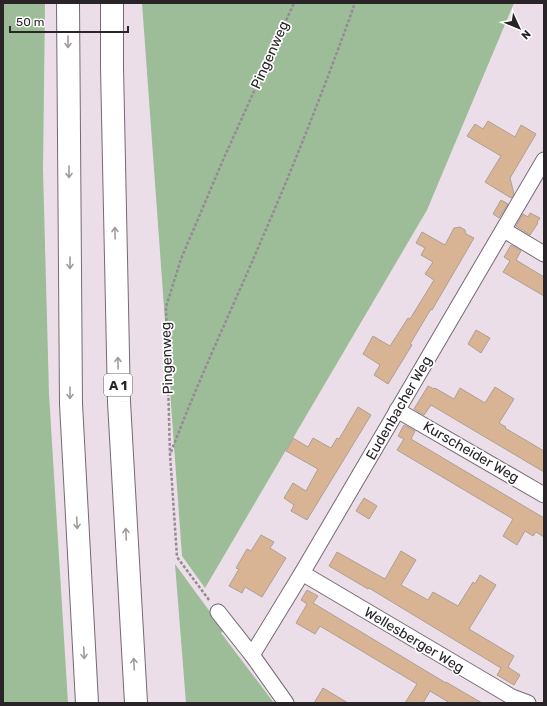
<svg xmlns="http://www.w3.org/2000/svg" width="547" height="706" font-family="Rubik,sans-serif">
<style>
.forest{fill:#9dbc98}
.building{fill:#d9b494;stroke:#aca095}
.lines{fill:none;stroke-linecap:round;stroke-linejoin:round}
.street-casing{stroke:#756a74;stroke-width:17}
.highway-casing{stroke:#756a74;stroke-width:24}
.path{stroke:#958b93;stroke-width:2.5;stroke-dasharray:3 2;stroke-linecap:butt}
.street{stroke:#fff;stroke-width:15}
.highway{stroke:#fff;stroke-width:22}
.oneway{stroke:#9f9c9e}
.labels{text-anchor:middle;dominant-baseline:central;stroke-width:3.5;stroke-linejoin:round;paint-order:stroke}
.shield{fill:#fff;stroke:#696668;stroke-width:1}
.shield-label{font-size:13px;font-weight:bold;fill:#292428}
.street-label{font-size:14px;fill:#292428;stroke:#fff}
</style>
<rect width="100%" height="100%" fill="#ebdee9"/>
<g class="forest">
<path d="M3,3H45L43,170L49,394L68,703H3Z"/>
<path d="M142,3H514L427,210L205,588L182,556Z"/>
<path d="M175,564L224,631L221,633L274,703H186Z"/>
</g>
<g class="building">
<path d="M488,121L515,137L521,125L536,134L510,178L514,194L511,198L485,182L501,156L467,136L475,124L483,129Z"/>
<path d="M501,200L508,204L499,218L493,214Z"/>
<path d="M530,213L540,218L537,222L538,223L530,235L516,226L523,214L528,217Z"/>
<path d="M460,227L465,230L466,234L474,238L432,310L431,309L410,344L412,345L388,384L374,375L380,365L363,354L373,336L390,346L408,318L410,319L434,280L425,274L433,262L421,255L425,248L416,243L422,232L445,245L454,228Z"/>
<path d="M511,245L521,251L516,260L544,277V296L503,272L510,261L504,257Z"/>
<path d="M476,330L490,338L481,353L468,344Z"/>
<path d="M428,386L434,389L435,388L454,399L460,388L485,403L495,387L514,399L499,423L506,427L505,428L544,451V472L431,405L424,415L414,409Z"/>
<path d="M358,407L371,415L307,520L291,511L294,505L284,498L293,483L306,491L318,469L286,451L293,438L308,447L313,438L331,448L337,438L339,439Z"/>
<path d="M404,425L415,431L411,439L544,518V537L536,532L533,536L525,531L517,545L503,536L513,519L397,450L404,439L398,436Z"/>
<path d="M364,498L377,506L369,519L356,511Z"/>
<path d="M261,535L274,542L270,548L286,558L262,597L245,587L242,593L229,586L239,569L236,568L247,549L251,551Z"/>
<path d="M401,551L416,560L401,585L428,600L433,592L458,606L473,582L475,584L480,575L496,585L469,629L514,656L508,667L520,675L514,685L497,675L501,668L369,588L368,589L329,566L337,552L385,579Z"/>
<path d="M307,590L318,596L313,603L446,683V682L482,703H450L430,691L423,703H405L417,684L320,626L315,634L296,623L307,604L301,600Z"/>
<path d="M323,688L348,703H314Z"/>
</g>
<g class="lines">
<defs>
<g id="street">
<path d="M504,230L544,254"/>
<path d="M397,410L544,495"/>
<path d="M302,573L512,697L528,703"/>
<path d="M218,612L252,655L286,703"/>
<path d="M252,655L302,573L544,160"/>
</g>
<g id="highway">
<path d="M68,3L71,404L87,703"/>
<path d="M112,3V67L119,402L136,703"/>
</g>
</defs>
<use href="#street" class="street-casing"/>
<use href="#highway" class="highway-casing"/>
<g class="path">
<path d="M171,452C199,378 233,307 264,234C297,158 327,81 355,3"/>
<path d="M209,600L177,557L170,454L166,307L181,259L223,160L294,3"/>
</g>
<use href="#street" class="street"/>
<use href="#highway" class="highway"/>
</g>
<defs><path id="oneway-shaft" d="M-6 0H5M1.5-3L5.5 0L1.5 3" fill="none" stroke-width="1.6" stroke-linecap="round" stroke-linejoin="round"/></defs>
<g class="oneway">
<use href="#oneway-shaft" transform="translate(68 42) rotate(90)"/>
<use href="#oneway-shaft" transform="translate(69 172) rotate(90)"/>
<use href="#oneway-shaft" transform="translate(115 233) rotate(-91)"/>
<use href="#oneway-shaft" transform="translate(70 263) rotate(90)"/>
<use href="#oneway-shaft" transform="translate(118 363) rotate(-91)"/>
<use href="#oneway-shaft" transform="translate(70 393) rotate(90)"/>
<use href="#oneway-shaft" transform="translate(77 523) rotate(87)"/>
<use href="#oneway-shaft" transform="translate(126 534) rotate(-93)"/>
<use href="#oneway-shaft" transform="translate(84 653) rotate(87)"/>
<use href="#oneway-shaft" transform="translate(134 664) rotate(-93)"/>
</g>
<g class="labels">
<rect class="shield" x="104" y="374" width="28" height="22" rx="3"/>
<g class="shield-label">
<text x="118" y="385">A 1</text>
</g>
<g class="street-label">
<text transform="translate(270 55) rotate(-66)">Pingenweg</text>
<text transform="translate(167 358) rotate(-92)">Pingenweg</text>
<text transform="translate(399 408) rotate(-60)">Eudenbacher Weg</text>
<text transform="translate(471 452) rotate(30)">Kurscheider Weg</text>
<text transform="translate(414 640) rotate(31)">Wellesberger Weg</text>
</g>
</g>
<rect width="547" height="706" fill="none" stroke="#292428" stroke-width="8"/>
<g transform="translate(519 28) rotate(134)" stroke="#ffffff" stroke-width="3" paint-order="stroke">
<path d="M0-3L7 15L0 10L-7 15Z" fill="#292428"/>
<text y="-6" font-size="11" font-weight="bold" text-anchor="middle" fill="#292428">N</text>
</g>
<path d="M10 26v6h118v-6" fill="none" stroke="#292428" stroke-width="2"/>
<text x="16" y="26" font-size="12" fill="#292428" stroke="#ffffff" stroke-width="3" paint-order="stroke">50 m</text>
</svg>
